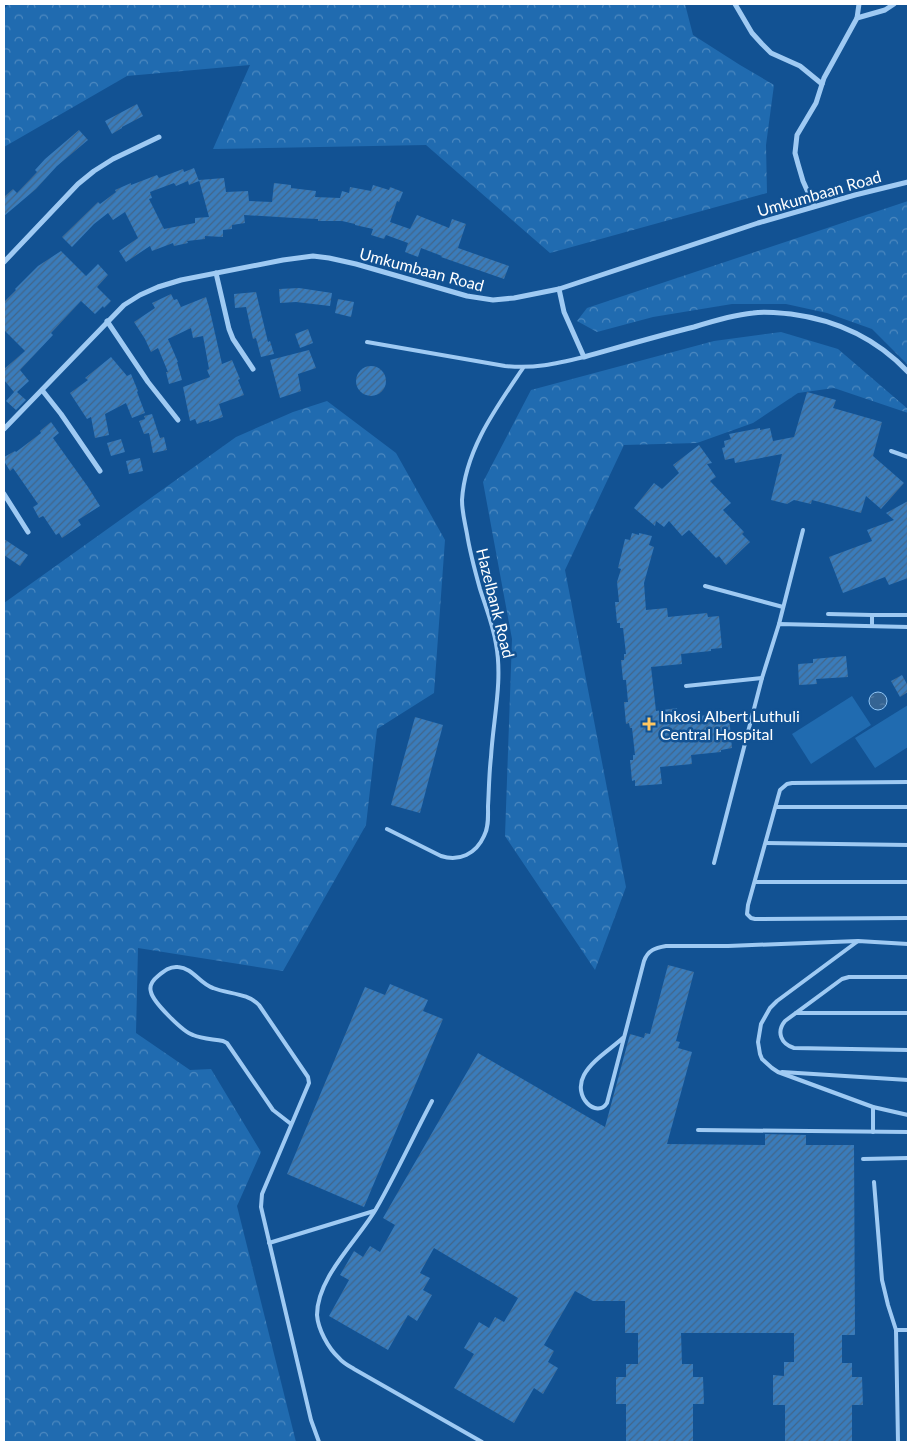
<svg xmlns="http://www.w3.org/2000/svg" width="912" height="1446" font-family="Lato,sans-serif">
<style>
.forest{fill:url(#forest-crowns)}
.green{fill:#206bb0}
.water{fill:url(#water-ripples);stroke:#90c6f6}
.building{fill:url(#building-hatch)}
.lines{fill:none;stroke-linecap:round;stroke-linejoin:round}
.lane{stroke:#9fcaf3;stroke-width:4}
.street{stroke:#9fcaf3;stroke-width:5}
.poi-dot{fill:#ffc760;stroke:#125293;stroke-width:2}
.labels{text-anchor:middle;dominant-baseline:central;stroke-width:5;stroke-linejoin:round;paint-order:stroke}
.street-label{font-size:16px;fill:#fff;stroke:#125293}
.poi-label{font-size:16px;fill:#fff;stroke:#125293;text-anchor:start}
</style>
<defs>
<pattern id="forest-crowns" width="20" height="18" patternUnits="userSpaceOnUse" patternTransform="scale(1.25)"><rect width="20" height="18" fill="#206bb0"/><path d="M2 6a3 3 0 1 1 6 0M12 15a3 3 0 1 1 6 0" fill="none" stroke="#4d89c0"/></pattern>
<pattern id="water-ripples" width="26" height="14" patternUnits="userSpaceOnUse" patternTransform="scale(1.25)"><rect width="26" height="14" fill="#356493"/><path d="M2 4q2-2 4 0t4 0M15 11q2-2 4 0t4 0" fill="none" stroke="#537ba3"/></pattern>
<pattern id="building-hatch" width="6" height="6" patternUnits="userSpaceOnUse" patternTransform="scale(1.25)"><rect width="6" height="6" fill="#3a7cbb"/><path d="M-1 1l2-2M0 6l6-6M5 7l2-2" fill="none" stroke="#426689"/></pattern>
</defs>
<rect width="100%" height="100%" fill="#125293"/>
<g class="forest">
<path d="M9,4H685L693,35L740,65L774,85L766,145L767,193L550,253L426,145L213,149L250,65L127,76L4,147V9Z"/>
<path d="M908,201V365L872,329L827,313L786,304H732L653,317L597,332L577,321L587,308Z"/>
<path d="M781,332L838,349L908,409V413L834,388L798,393L753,423L697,443L624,445L565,570L626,887L595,970L505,836L512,639L483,482L531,390L714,341Z"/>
<path d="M327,401L396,453L445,540L434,693L377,729L366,825L283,971L138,948L136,1033L190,1070L211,1069L261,1152L237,1206L296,1442H4V603L236,437L293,412Z"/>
</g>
<g class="green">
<path d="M852,696L871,725L811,764L792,734Z"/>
<path d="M908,705V747L875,768L855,738Z"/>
</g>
<circle class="water" cx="878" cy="701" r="9"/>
<g class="building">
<path d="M137,104L143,116L122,127V128L112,134L105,121Z"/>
<path d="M79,130L88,140L57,166L36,189L4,216V197L13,189L17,193L37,172L35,170L45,159Z"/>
<path d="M194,168L199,181L189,185L188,181L176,186L174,183L150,192L152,198L149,199L164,229L195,223V218L209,217L199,180L224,178L226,192L248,191L249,201L272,202L274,183L291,185V188L316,191L315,197L340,198L342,191L349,193L350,187L371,191L373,185L389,190L390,187L403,192L399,202L397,201L390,222L410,229L417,215L449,228L452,219L466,224L458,248L509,266L504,279L441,257L442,256L421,248L418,257L405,252L408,243L386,235L384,239L371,235L373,229L355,225V224L342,221H318V219L294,218L244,215L245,223L232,225V229L223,230V237L205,236V239L187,241L188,243L174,246L173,243L152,251L150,246L126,262L119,251L138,238L125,212L113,220L108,213L94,224L72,247L62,237L98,202L100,204L116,192L115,190L131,183V185L157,175L159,178L183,169L184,172Z"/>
<path d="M61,251L86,276L98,264L108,275L97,287L111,301L104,308L103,306L95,314L81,301L51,333L53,335L20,370L29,381L17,392L26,400L16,410L6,401L14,392L4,380V369L25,351L4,330V302L16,290L15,289L38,266Z"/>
<path d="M299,288L332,293L330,306L296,302L280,303L279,289Z"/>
<path d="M256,292L268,342L270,341L274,354L261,357L256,338L253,339L246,307L235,308L234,294Z"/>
<path d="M171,294L174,300L177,299L181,307L206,297L209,307L222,364L232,360L240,379L238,380L244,395L219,404L223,417L209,422V420L197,424L195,419L190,421L183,387L210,377L207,370L209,369L203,336L193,338L191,328L168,339L178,362H177L182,380L169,384L166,372H168L158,348L151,352L145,339L134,322L155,308L152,303Z"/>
<path d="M338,299L354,302L351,317L335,313Z"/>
<path d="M308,329L313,343L300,348L295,334Z"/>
<path d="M309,350L316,368L298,374L301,391L280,398L270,360Z"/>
<path d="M111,357L127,376L131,374L138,391L137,392L145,413L132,418L126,403L105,414L109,435L95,438L91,417L87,419L70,393L88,380L85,378Z"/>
<circle cx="371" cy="381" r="15"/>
<path d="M807,392L836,400L833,408L882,422L873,456L904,483L881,509L866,496L861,513L812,500L811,504L794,500L787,504L771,500L782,454L735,463L734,458L725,460L722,448L725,447L724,441L731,439L729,434L760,428V430L770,428L773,441L794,437Z"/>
<path d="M152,414L160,438L164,437L167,450L153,453L149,433L144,434L139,421L145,419L144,416Z"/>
<path d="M51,422L59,433L53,438L88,487L100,506L78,520L81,525L62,538L59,533L56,535L44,517L43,516L39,518L33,507L38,504L13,468L10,471L4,461V457L15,451L16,452L41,433L40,431Z"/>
<path d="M121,439L125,452L111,456L107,443Z"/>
<path d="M699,445L712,463L707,464L716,477L710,481L731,503L723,510L744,532L742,534L750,542L726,565L719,556L716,558L689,530L682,536L669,521L664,527L656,521L655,526L634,508L654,483L662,489L679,473L673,465Z"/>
<path d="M140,458L143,471L129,474L126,461Z"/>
<path d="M908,501V578L889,585L885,577L843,593L829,557L872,541L867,530L894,520L886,513Z"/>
<path d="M632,533L639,535V533L652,536L649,545L654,547L644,583L646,610L667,608L668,617L707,613L708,617L719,616L722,648L711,649V651L681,654L682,664L651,667L656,711L677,708L678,718L718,714V717L729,716L732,748L721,750V752L691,755L692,764L660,767L662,784L635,786V780L632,781L630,760H633V755H635L632,728H630L629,723L626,724L624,702H628L626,680H623L621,660H624V654H626L623,628H620V623H617L615,602H619L617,582L621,569L618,568L625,539L630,540Z"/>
<path d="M4,539L28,555L20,566L4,555Z"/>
<path d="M846,656L848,677L816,679L817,684L799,685L798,664L813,663V659Z"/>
<path d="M902,675L908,686V692L900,697L891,681Z"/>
<path d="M415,717L443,725L420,813L391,805Z"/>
<path d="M668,965L694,972L676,1041L680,1042L678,1048L692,1052L667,1144L765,1145V1134L806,1135V1145H854L855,1335H842V1363H852V1377H862L863,1405H852V1442H785V1405H773V1375L784,1376V1362H794V1333H681L682,1364H693V1377H703L704,1404H693V1442H626V1404H616V1377H626V1364H638V1333H625V1301H593L575,1291L544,1345L554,1351L548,1362L558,1368L543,1394L534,1388L514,1423L454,1388L474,1354L464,1348L479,1322L489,1328L495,1317L504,1322L518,1298L434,1248L420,1273L430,1278L423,1290L432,1295L417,1321L408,1315L388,1350L329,1316L349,1280L340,1275L354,1251L363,1257L370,1246L380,1252L395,1225L383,1218L478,1053L605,1127L630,1034L644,1038L645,1033L650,1034Z"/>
<path d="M390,984L428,1000L423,1011L443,1019L364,1207L287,1174L365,987L385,995Z"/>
</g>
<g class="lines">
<g class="lane">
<path d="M367,342L505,366C534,369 555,364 584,357"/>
<path d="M891,451L908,457"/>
<path d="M705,586L783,607"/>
<path d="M828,614L872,615"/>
<path d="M779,624L803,530"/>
<path d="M872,626V615H908"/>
<path d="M686,686L762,678"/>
<path d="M908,782L792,783L787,784L780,790L748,905L747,914L751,918L755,919L908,918"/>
<path d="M776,807H908"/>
<path d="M387,829L441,856C459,862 476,854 484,836C489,827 488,816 488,806C489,790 489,774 491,757C493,720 503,681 496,644C493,625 486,608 480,589C475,571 470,553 467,534C465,523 462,512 462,500C465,450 496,408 523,368"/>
<path d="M766,843L908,845"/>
<path d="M714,863L762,678L779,624L908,627"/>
<path d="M755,882H908"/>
<path d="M858,941L777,1001L770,1008L761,1024L758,1042L760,1054L762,1059L772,1068L778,1072L873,1107L908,1115"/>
<path d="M908,977H849L842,979L785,1021C776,1032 781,1044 794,1048L908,1050"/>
<path d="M796,1013H908"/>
<path d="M624,1037C611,1049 592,1060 584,1075C572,1097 597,1119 607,1103L644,961C648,950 655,948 666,946H728L858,941L908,944"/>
<path d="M782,1072L908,1080"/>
<path d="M432,1101C413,1137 396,1174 376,1209C358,1240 317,1277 317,1315C318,1329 328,1348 339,1358C343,1363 349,1366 354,1369L482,1442"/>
<path d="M291,1124L273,1110L227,1043L223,1041C213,1039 202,1039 193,1035C183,1032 153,1002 151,992C149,986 153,980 158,976C164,971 170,966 178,967C193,968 200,984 213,988C228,994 248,993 259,1005L308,1077L309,1083L262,1194L261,1207L311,1420L319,1442"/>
<path d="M698,1130L908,1132"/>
<path d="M873,1132V1107"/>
<path d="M863,1159L908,1158"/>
<path d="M874,1182L882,1280L888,1305L896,1330"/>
<path d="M269,1243L374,1211"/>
<path d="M898,1442L896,1330H908"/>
</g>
<g class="street">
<path d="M735,4L752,33L762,44L771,53L800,66L822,84"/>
<path d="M857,18L859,4"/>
<path d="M814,206L803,181L798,164L795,153L797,135L816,103L824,78L857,18L885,10L894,4"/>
<path d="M4,262L78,184L94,171L113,159L159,137"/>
<path d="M216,273L229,329L233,339L253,369"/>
<path d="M559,289L564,312L584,357C620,347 657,336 694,327C713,321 733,315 753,313C766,311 779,313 791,314C836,320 877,339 908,372"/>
<path d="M107,321L148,382L178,420"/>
<path d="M42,390L61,414L100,471"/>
<path d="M4,429L124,305L140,295L158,287L181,280L283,260L313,256L329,258L356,264L467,296L493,300L514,298L559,289L758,223L855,195L908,182"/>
<path d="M4,494L28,532"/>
</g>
</g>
<path class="poi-dot" d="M646.5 716.5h5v5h5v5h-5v5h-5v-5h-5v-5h5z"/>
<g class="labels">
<g class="street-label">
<text transform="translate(819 193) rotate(-16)">Umkumbaan Road</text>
<text transform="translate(422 269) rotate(15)">Umkumbaan Road</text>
<text transform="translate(496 603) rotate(76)">Hazelbank Road</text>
</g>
<g class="poi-label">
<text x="660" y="715">Inkosi Albert Luthuli<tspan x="660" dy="18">Central Hospital</tspan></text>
</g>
</g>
<rect width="912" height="1446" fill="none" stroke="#ffffff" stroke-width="10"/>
</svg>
